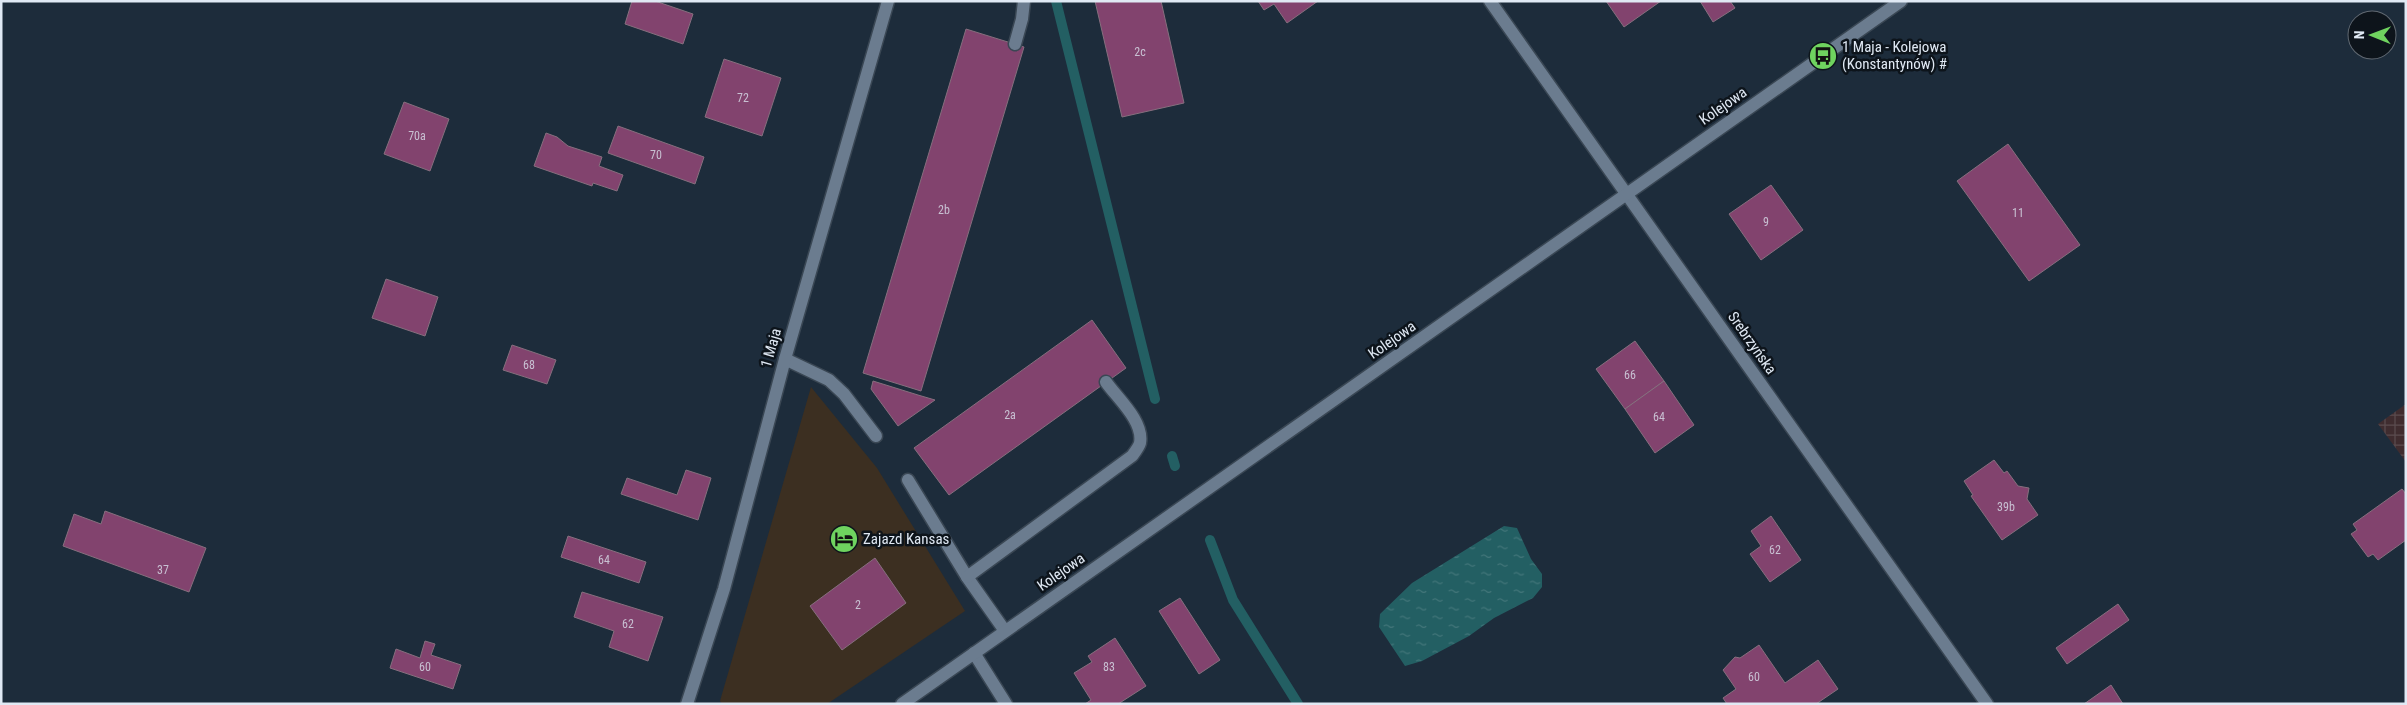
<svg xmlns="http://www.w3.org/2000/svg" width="2407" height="705" font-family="'Roboto Condensed',sans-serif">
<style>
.commercial{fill:#3c2f21}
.industrial{fill:url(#industrial-grid)}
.water{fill:url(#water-ripples)}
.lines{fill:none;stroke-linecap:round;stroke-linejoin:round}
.stream{stroke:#235f63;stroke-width:10}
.building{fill:#82436e;stroke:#866f7e}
.service-casing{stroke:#3a4754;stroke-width:15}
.minor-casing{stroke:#3a4754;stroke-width:15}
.tertiary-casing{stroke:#3a4754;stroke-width:15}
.service{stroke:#6b7c8f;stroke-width:12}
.minor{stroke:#6b7c8f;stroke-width:12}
.tertiary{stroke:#6b7c8f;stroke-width:12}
.labels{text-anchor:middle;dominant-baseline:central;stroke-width:5;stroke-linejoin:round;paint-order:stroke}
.number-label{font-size:12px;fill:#c8c0d2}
.poi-label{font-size:15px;fill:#e0e9f4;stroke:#0d141b;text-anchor:start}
.street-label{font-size:15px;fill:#e0e9f4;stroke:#0d141b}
</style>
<defs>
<pattern id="industrial-grid" width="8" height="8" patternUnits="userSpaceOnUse" patternTransform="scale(1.25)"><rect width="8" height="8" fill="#3f2c2f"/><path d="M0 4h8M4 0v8" fill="none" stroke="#5a4b4e"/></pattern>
<pattern id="water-ripples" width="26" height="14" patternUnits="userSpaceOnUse" patternTransform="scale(1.25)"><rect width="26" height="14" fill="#235f63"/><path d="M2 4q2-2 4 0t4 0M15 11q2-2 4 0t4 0" fill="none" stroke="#43767a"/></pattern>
</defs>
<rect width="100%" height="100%" fill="#1d2c3b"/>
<path class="commercial" d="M811,387L877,468L965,611L827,704H722L720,701Z"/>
<path class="industrial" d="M2406,404V462L2378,424Z"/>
<path class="water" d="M1504,526L1517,528L1531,559L1542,574V587L1533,598L1494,618L1469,636L1422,661L1405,666L1379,627L1380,614L1412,583Z"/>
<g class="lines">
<g class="stream">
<path d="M1056,1L1155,399"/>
<path d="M1172,456L1175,466"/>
<path d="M1210,540L1233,600L1298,704"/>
</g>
</g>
<g class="building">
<path d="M632,1H655L693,14L683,44L625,24Z"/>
<path d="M1095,1H1161L1184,103L1122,117Z"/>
<path d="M1258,1H1318L1287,23L1274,4L1264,10Z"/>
<path d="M1606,1H1661L1624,27Z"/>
<path d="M1700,1H1730L1735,8L1713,22Z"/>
<path d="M966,29L1024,47L921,391L863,373Z"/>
<path d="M724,59L781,78L762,136L705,117Z"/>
<path d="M404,102L449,119L430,171L384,154Z"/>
<path d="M618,126L704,157L695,184L608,153Z"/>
<path d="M546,133L557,137L568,146L602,157L599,166L623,175L617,191L593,183L592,186L534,166Z"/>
<path d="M2008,144L2080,245L2029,281L1957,181Z"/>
<path d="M1771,185L1803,230L1761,260L1729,214Z"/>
<path d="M386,279L438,297L425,336L372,318Z"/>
<path d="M1092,320L1126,368L949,495L914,448Z"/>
<path d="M1635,341L1664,381L1625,409L1596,369Z"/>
<path d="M512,345L556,360L547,384L503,370Z"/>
<path d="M873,381L918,395L935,400L898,426L871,389Z"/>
<path d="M1664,381L1694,425L1655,453L1625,409Z"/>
<path d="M1994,460L2004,473L2007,471L2018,486L2029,488L2027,499L2038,515L2002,540L1971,496L1973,495L1964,481Z"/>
<path d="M686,470L711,478L698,520L621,494L627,478L677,495Z"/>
<path d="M2402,489L2406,494V540L2378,560L2373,554L2368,557L2351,534L2357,530L2353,524Z"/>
<path d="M105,511L206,548L189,592L63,546L74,514L101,524Z"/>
<path d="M1771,516L1801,560L1770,582L1750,554L1761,546L1751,531Z"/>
<path d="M568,536L646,562L639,583L561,557Z"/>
<path d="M875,558L906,603L842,650L810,606Z"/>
<path d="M582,592L663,617L648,661L609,647L614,631L574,617Z"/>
<path d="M1180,598L1220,660L1199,674L1159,611Z"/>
<path d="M2118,604L2129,620L2067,664L2056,648Z"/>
<path d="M1115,638L1146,686L1118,704H1085L1091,700L1074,673L1092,662L1088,656Z"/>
<path d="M425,641L435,644L431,655L461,665L453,689L390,668L396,649L420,658Z"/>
<path d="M1759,645L1785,683L1818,660L1838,689L1816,704H1727L1723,698L1736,689L1723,670L1735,657L1740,658Z"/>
<path d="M2111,685L2123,704H2084Z"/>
</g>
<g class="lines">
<defs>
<g id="service">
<path d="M1015,44L1022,19L1024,1"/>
<path d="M785,359L829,380L844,394L876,436"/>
<path d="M908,480L967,577L1005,631"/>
<path d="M967,577L1132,456C1135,452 1139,447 1140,443C1144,421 1117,398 1106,382"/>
</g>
<g id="minor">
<path d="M1490,1L1987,704"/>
<path d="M974,653L1006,704"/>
<path d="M687,704L724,589L785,359L888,1"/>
</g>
<path id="tertiary" d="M902,704L1901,1"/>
</defs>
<use href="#service" class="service-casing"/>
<use href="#minor" class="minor-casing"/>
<use href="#tertiary" class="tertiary-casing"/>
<use href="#service" class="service"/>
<use href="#minor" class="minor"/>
<use href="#tertiary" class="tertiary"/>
</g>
<defs>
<symbol id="bus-disc" viewBox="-11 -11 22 22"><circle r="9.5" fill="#6fd35f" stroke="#0d141b"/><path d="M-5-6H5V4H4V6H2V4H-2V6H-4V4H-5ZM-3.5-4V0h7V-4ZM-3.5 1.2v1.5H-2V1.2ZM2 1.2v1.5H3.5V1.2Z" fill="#111"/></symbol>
<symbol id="hotel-disc" viewBox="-11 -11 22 22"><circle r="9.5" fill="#6fd35f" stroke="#0d141b"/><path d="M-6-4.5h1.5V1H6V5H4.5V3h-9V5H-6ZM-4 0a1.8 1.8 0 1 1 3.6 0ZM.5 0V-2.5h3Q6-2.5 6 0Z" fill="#111"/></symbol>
</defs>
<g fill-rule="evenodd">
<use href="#bus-disc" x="1807" y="40" width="32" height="32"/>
<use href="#hotel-disc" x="828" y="523" width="32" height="32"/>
</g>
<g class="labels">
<g class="number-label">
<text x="1140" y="52">2c</text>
<text x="743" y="98">72</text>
<text x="417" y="136">70a</text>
<text x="656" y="155">70</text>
<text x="944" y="210">2b</text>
<text x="2018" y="213">11</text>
<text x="1766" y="222">9</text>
<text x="529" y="365">68</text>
<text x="1630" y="375">66</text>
<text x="1010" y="415">2a</text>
<text x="1659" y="417">64</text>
<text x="2006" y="507">39b</text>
<text x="1775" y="550">62</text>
<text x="604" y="560">64</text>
<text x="163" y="570">37</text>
<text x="858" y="605">2</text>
<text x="628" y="624">62</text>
<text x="425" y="667">60</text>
<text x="1109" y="667">83</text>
<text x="1754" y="677">60</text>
</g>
<g class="poi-label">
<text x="1842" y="47">1 Maja - Kolejowa<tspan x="1842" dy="17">(Konstantynów) #</tspan></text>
<text x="863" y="539">Zajazd Kansas</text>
</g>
<g class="street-label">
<text transform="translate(1723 106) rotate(-35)">Kolejowa</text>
<text transform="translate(1392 340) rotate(-35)">Kolejowa</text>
<text transform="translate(1752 343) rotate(55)">Srebrzyńska</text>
<text transform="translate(771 348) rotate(-74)">1 Maja</text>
<text transform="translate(1061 572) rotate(-35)">Kolejowa</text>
</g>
</g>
<rect width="2407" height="705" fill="none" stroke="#e0e9f4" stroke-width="5"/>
<g transform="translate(2372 35) rotate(271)"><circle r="24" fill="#0d141b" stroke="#616972"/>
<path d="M0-4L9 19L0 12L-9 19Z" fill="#6fd35f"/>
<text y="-8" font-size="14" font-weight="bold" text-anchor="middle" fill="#e0e9f4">N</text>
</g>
</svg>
